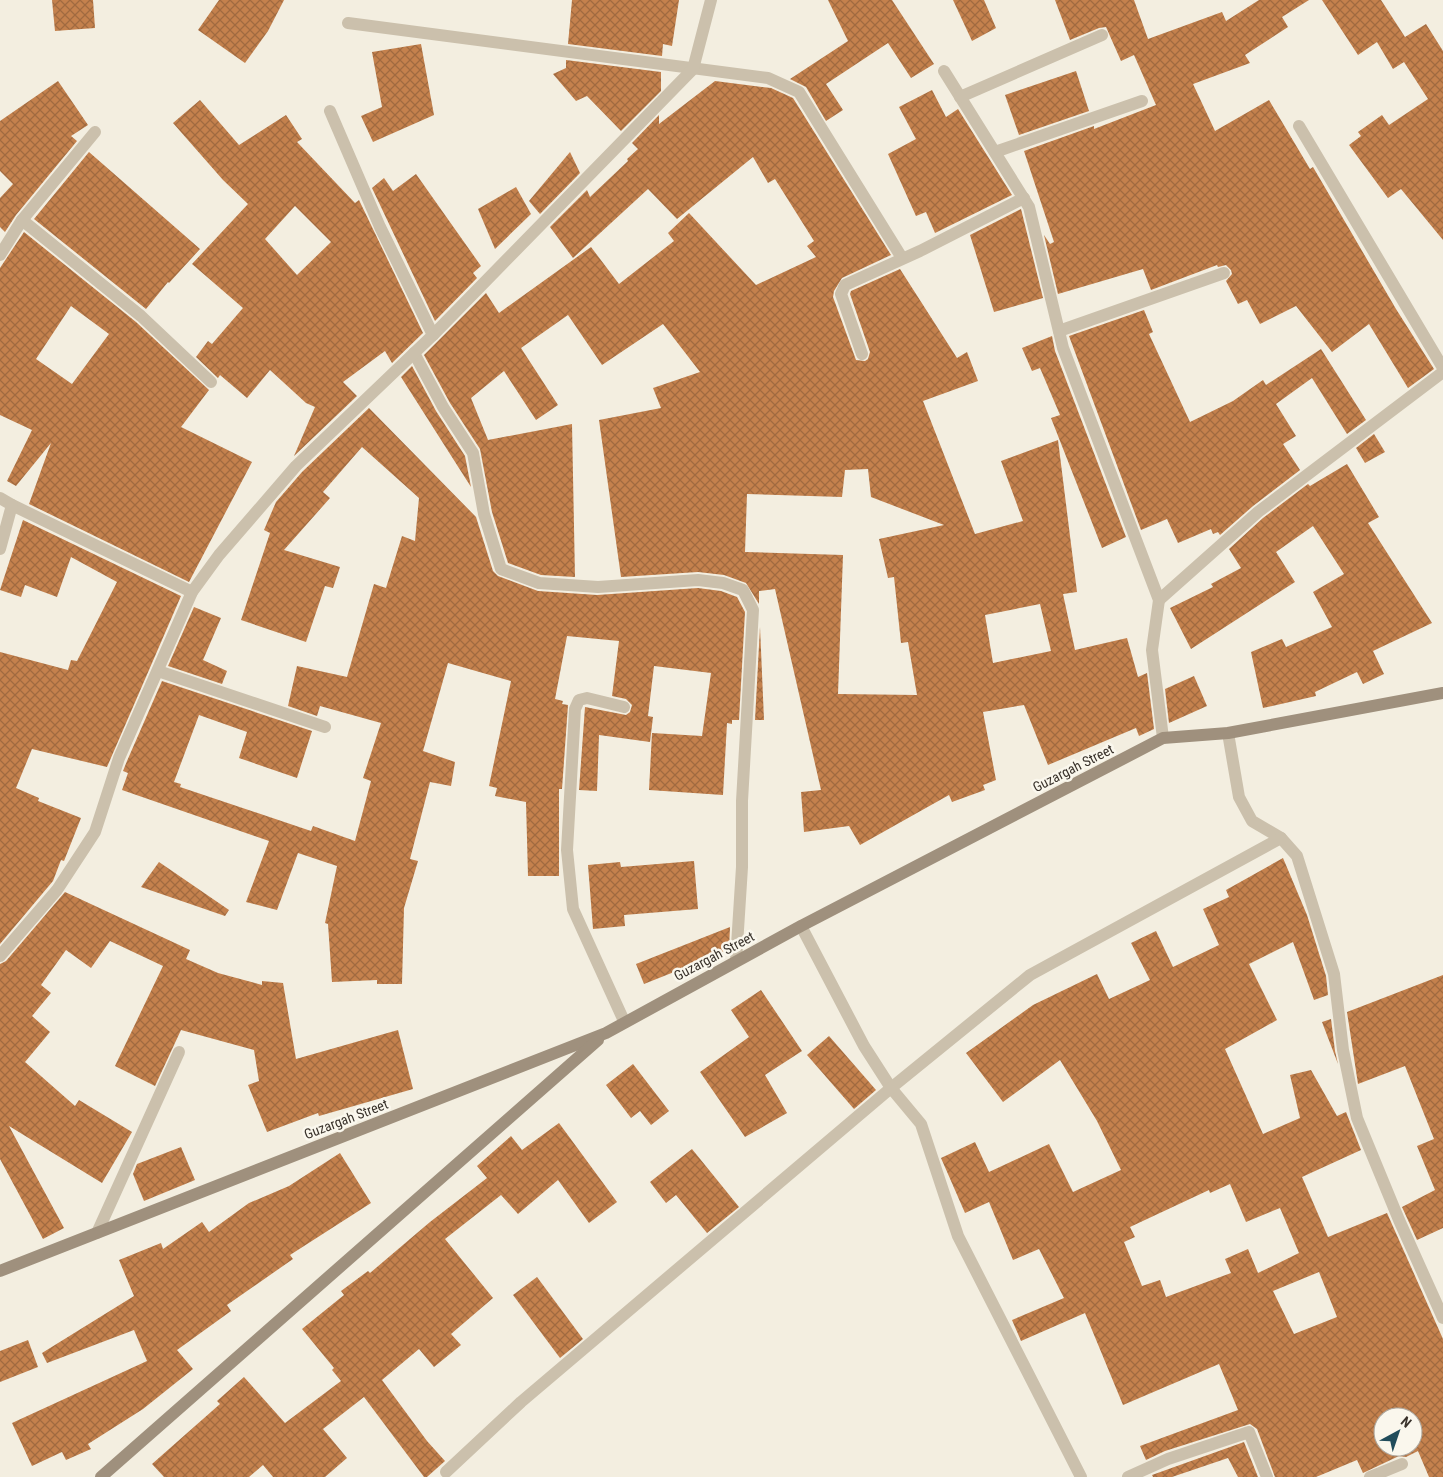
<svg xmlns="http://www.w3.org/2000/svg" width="1443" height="1477" font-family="'Roboto Condensed',sans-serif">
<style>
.building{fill:url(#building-cross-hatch);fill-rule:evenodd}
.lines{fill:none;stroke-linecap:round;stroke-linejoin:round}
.lane{stroke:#cbc0ac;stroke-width:12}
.street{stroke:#cbc0ac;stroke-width:12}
.secondary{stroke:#9f907d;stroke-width:12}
.labels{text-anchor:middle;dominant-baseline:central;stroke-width:5;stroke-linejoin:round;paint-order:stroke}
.street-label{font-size:14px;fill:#39322b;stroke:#faf7ed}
</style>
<defs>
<pattern id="building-cross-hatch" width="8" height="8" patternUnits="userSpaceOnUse" patternTransform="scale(1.25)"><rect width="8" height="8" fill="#c4814d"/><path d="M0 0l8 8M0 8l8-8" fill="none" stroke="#a06a40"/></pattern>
</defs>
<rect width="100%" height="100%" fill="#f3eee0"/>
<g class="building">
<path d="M52,0H93L95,28L55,31Z"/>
<path d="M219,0H284L268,31L245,63L198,30Z"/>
<path d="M572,0H679L672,46L663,44L662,56L568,44Z"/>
<path d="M828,0H892L934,64L911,78L888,43L826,84L843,110L826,121L806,87L790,79L848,41Z"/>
<path d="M953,0H984L996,28L972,41Z"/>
<path d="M1055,0H1134L1148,39L1222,12L1226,21L1259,0H1309L1282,17L1288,27L1245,55L1250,63L1193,84L1215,131L1269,100L1310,169L1313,167L1396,309L1434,369L1408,388L1369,324L1332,352L1296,306L1260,324L1247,300L1238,304L1226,281L1232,274L1231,270L1226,265L1218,267L1217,265L1151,290L1143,269L1058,294L1044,235L1050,244L1054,242L1024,151L1094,126V129L1156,105L1134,55L1121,61L1106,27L1099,28L1070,40Z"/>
<path d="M1322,0H1381L1405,37L1426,24L1443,51V240L1401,189L1388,198L1349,145L1361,136L1358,132L1382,115L1389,125L1428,99L1404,62L1393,69L1377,42L1358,55Z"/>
<path d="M421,44L434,115L373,142L361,116L382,107L372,52Z"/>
<path d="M566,60L661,72V91L621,131L587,96L576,101L553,74L566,68Z"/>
<path d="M1076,71L1089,111L1019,135L1005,95Z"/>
<path d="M58,81L88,125L71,136L77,141L16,215L5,232L0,227V198L13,184L0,171V121Z"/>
<path d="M715,81L771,88L793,98L891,255L842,278L834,291L833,297L856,360L865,361L868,359L870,352L850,294L851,291L900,269L957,358L967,352L978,381L923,401L975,534L1023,521L1001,461L1058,440L1077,592L1063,594L1075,650L1127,638L1138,677L1147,673L1154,729L1139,736L1136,728L1048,765L1024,705L983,712L996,780L983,785L985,790L952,802L949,795L860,845L849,826L804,832L801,792L821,790L775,589L759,591V604L746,583L724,575L698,572L621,577L599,420L661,408L653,388L700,372L663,324L602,365L568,315L521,348L558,405L536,420L504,371L471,398L488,440L572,424L575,577L541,575L508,563L492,512L480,449L450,403L424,355L486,293L499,313L591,247L619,284L674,241L668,233L689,213L756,285L816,257L807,246L814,241L775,179L768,183L753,157L677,219L648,189L573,258L550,227L587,190L590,197L628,161L627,159L638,149L632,143L659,115V124ZM868,469L871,497L944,525L879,539L888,578L894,577L901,643L908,642L917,695L838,694L843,555L745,552L747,494L842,497L845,470ZM1040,604L1051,651L993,663L985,615Z"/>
<path d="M932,90L946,117L958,109L1012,195L935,233L926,212L916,216L888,154L916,139L899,107Z"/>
<path d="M200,100L239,145L286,115L302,139L297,142L355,203L359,200L423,333L392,363L385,351L343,382L357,396L294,456L315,407L306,403L270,370L247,398L220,375L218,378L196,357L208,341L212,344L243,308L192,264L248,204L223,180L173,123ZM295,206L331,242L297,275L265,239Z"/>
<path d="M89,152L200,249L169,283L168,282L146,309L34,219Z"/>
<path d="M570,152L580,173L540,214L529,201Z"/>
<path d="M416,174L481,266L473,273L477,278L435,321L372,188L384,178L393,191Z"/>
<path d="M516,187L531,214L495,249L478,209Z"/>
<path d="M1021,209L1043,298L994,312L970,235Z"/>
<path d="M24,232L136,322L209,390L181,427L252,462L189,582L29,504L51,443L16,486L7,481L32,430L0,415V268ZM71,306L109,334L72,384L36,359Z"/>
<path d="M1144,310L1153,332L1149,334L1190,422L1233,401L1263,380L1266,385L1321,349L1366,420L1347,434L1312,378L1276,404L1296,436L1283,444L1300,470L1253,506L1220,535L1218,532L1213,534L1211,529L1178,543L1167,519L1141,530L1069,336Z"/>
<path d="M1052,336L1055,351L1126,537L1102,548L1051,418L1060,415L1040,368L1032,371L1022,348Z"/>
<path d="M412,366L436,411L465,456L471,487L401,377Z"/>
<path d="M369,408L476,517L493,571L498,576L538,591L597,595L698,588L721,591L737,597L745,612L739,720H732V724L727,723L723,795L649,790L652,733L702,736L711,673L654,666L648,716L653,717L650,742L599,735L597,791L579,790L585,707L626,715L630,712L632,705L626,699L612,696L619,641L567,636L555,699L563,701L562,704L568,705L562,789H559V876H528L526,802L495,796L497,788L489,786L511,681L448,663L423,751L455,762L451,786L430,782L410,859L418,861L404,908L402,984H377V980L332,982L328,924L325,923L337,866L298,853L277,910L246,902L269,841L122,790L128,773L123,771L127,761L162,681L312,731L297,778L239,758L247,732L199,715L174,782L181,784L180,787L311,831L313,826L355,841L371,781L363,778L381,723L320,706L317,716L288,706L297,666L347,677L374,584L386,588L402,536L415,541L419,498L362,447L323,492L330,498L284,550L340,567L333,588L325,586L306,642L241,620L270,533L264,530L276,502L302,472Z"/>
<path d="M1374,434L1385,452L1365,463L1356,448Z"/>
<path d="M1347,464L1379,517L1368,523L1432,623L1373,651L1384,674L1363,684L1357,672L1315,692L1316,696L1263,708L1251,652L1282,639L1286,647L1332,627L1313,592L1344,574L1313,526L1276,552L1295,582L1191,649L1170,608L1213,587L1211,584L1241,568L1229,549L1263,518L1308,484L1310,486Z"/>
<path d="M23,520L181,596L107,767L32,749L16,788L39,798L38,801L81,818L64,861L61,860L53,881L0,944V652L68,670L71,660L77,661L117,582L71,557L57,597L25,585L21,597L0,590Z"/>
<path d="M194,607L221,618L203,660L227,671L222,684L168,666Z"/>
<path d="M760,627L764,720H755Z"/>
<path d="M1194,676L1207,706L1169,723L1165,689Z"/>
<path d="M1283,858L1307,915L1326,976L1328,995L1314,1000L1293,942L1249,964L1277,1020L1225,1049L1263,1134L1300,1118L1290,1075L1311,1070L1337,1116L1346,1112L1361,1150L1302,1177L1328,1237L1387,1213L1443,1339V1477H1429L1418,1451L1406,1457L1399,1456L1363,1473L1357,1460L1316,1477H1275L1257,1429L1250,1424L1165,1451L1146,1460L1140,1446L1238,1410L1219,1364L1123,1405L1085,1313L1021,1341L1012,1320L1064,1298L1039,1249L1013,1260L989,1202L965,1213L941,1158L975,1142L989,1172L1049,1144L1073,1192L1121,1170L1097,1121L1060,1060L1003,1102L966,1053L1033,1005L1097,974L1109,999L1150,980L1131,943L1156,931L1173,967L1219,945L1203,909L1229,897L1226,890ZM1230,1184L1246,1222L1280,1208L1299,1253L1258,1273L1248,1249L1225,1259L1231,1273L1166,1297L1160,1280L1142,1286L1124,1242L1135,1237L1130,1227L1209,1190L1210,1193ZM1319,1272L1337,1317L1294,1334L1273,1291ZM1383,1417H1413V1447H1383Z"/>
<path d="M694,861L698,909L624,915L625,926L593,929L588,865L620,862L621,867Z"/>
<path d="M159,862L229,910L225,916L141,887Z"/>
<path d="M65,892L190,950L186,959L218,973L262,985V981L283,983L296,1059L398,1030L413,1089L319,1116L318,1113L267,1132L248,1085L259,1081L254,1050L181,1030L155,1086L115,1066L163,966L110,941L91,968L66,950L41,985L51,993L32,1016L50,1032L25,1062L75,1106L79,1100L132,1132L102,1183L9,1126L64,1228L43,1239L0,1159V964L6,961Z"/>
<path d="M730,927L729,950L644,984L636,964Z"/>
<path d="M1443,975V1228L1417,1240L1402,1207L1435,1190L1417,1146L1434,1139L1405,1066L1358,1084L1347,1012Z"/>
<path d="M761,990L802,1051L765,1075L787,1113L745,1137L700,1072L749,1037L731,1010Z"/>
<path d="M1331,1019L1335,1051L1338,1064L1322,1022Z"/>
<path d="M829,1036L876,1090L854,1109L807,1055Z"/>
<path d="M633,1064L669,1111L651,1125L640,1111L631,1118L606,1085Z"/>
<path d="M559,1123L617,1202L589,1223L558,1180L518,1214L501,1195L445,1239L493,1298L451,1334L461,1345L434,1367L419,1349L382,1380L427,1441L445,1461L427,1477H424L364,1397L323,1429L347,1458L325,1477H273L263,1465L249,1477H164L152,1464L220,1404L217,1401L244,1377L285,1423L341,1381L332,1370L334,1368L302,1329L344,1295L341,1291L368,1271L370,1273L430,1222L487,1178L477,1166L511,1136L522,1150Z"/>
<path d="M181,1147L195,1180L144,1201L133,1174L137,1164Z"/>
<path d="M692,1149L739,1207L707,1233L676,1195L666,1203L650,1182Z"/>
<path d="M340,1153L371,1203L290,1255L293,1259L227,1305L231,1311L177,1350L193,1369L143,1409L88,1444L91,1449L66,1460L62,1452L32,1466L12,1423L147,1361L134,1330L47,1363L42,1353L134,1296L119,1260L161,1243L163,1249L202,1222L209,1232L249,1203L289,1186Z"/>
<path d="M537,1277L583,1339L560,1358L513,1295Z"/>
<path d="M28,1340L38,1367L0,1382V1351Z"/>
<path d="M1244,1442L1258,1477H1238L1228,1458L1172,1477H1153L1152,1475Z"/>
</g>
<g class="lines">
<path class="lane" d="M22,220L141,316L211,382"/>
<g class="street">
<path d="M348,23L768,78L799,92L902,258"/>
<path d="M944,71L1029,207L1063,348L1159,600L1152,650L1163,738"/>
<path d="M960,97L1102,35"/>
<path d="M330,111L380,227L433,335"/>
<path d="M1299,126L1443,368"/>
<path d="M995,152L1142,101"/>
<path d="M0,255L22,220L95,132"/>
<path d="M1059,331L1224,273"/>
<path d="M414,353L443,407L473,453L484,514L501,569L539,583L598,587L698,580L723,583L743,590L753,610L742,801V867L736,961"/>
<path d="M862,354L841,294L845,285L920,251L1024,198"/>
<path d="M0,498L12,505L192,592"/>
<path d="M0,549L12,505"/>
<path d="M1159,600L1258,512L1443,372"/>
<path d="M158,671L325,727"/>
<path d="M624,707L587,698L579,700L575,709L567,850L573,909L624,1021"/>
<path d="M1228,733L1239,797L1252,821L1281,838L1297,856L1334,974L1343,1050L1357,1118L1399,1220L1443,1318"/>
<path d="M801,926L864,1046L891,1088L921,1124L958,1236L1081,1477"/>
<path d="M0,956L57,890L95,832L119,758L192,592L219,555L296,466L433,335L693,69L711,0"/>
<path d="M97,1233L179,1052"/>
<path d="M446,1472L521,1402L891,1088L1030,975L1281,838"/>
<path d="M1128,1477L1168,1459L1249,1432L1267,1477"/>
<path d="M1370,1477L1402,1464"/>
</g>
<g class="secondary">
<path d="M0,1271L606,1033L801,926L1163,738L1228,733L1443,693"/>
<path d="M101,1477L598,1040"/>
</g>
</g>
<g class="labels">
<g class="street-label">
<text transform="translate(1073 768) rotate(-27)">Guzargah Street</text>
<text transform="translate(714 956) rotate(-28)">Guzargah Street</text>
<text transform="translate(346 1119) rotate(-21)">Guzargah Street</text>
</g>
</g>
<g transform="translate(1398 1432) rotate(40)"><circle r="24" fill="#faf7ed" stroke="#ada89f"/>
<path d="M0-4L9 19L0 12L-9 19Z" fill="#204c5b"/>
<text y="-8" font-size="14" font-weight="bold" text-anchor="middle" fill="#39322b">N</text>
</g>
</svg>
